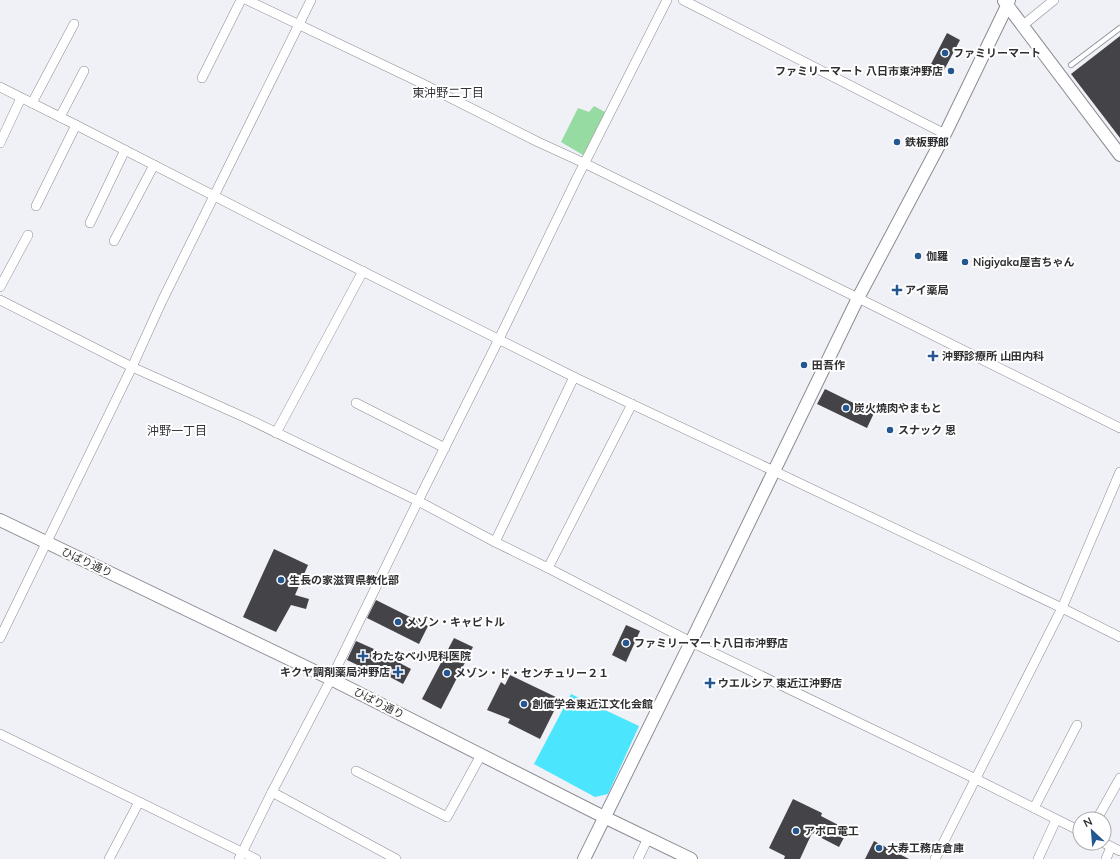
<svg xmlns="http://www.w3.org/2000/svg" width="1120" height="859" font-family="Mulish,'Noto Sans JP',sans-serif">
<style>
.green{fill:#96dba1}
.water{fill:#4be5fe}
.building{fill:#444348}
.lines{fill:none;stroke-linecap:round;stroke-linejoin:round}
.lane-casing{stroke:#8a8c92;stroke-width:6}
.street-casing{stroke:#8a8c92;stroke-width:10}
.secondary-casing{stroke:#8a8c92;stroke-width:14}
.lane{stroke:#fff;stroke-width:4.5}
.street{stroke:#fff;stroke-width:9}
.secondary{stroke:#fff;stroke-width:12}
.poi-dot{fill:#245790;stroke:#fff;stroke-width:1.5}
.labels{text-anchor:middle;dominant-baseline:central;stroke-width:4;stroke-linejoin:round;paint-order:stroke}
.poi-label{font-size:11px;font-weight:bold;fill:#303033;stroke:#fff;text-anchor:start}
.street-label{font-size:11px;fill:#303033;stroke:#fff}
.neighbourhood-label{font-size:12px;fill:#303236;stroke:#fff}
</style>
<rect width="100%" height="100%" fill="#eff1f7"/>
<path class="green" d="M594,106L605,112L583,155L561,142L578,108L589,112Z"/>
<path class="water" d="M571,694L639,726L608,794L595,797L534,764Z"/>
<g class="building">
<path d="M947,33L960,40L943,72L930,66Z"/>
<path d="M1120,36V138L1071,74Z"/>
<path d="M825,389L874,413L867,428L817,404Z"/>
<path d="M274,549L308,565L295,595L309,599L306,609L291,605L276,632L243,617Z"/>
<path d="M376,600L428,626L419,644L367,618Z"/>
<path d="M626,625L640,631L626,662L612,655Z"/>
<path d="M454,638L473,647L441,709L422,699Z"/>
<path d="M356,641L383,653V654L411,669L403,684L375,669L374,673L347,660Z"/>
<path d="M510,675L560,699L540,739L508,723L510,719L487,710L501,682L505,685Z"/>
<path d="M793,799L822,813L821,816L848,830L839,847L812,833L800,859H784L785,856L769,848Z"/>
<path d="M874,841L909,859H865Z"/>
</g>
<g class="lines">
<defs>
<path id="lane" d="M1071,65L1120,28"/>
<g id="street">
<path d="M247,0L417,81L538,142L584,163L645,193L858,298L1120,428"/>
<path d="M683,0L945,134"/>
<path d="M1022,26L1054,0"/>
<path d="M202,78L241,0"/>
<path d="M0,87L76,125L306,243L574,377L774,471L1062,608L1120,637"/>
<path d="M32,103L74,24"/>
<path d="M60,117L84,71"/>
<path d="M0,143L21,98"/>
<path d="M36,206L76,125"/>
<path d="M90,223L125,150"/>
<path d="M114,241L154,165"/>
<path d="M0,287L28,235"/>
<path d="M0,300L132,367L246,418L418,501L495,542L548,568L691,642L976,779L1080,831"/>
<path d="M356,403L445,448"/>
<path d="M276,433L363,271"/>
<path d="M495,542L574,377"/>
<path d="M548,568L632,404"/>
<path d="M0,638L132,367L162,301L311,0"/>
<path d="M0,734L256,859"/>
<path d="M356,771L447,817L481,755"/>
<path d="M272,792L396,859"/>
<path d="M1034,808L1077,725"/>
<path d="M1097,819L1120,778"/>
<path d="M1104,843L1120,851"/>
<path d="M109,859L139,802"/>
<path d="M239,859L272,792L331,679L418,501L499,339L577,178L667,0"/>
<path d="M638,859L648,838"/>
<path d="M935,859L1062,608L1120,472"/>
<path d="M1038,859L1056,820"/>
<path d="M1106,859L1111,847"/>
</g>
<g id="secondary">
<path d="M1004,1L1120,155"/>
<path d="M0,520L331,679L604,817L691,859"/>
<path d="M584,859L691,642L858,298L945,134L1007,6L1009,0"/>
</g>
</defs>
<use href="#lane" class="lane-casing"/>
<use href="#street" class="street-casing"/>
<use href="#secondary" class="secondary-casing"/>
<use href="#lane" class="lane"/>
<use href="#street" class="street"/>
<use href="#secondary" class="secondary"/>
</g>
<g class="poi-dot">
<circle cx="945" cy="53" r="4"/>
<circle cx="951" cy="71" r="4"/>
<circle cx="897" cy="142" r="4"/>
<circle cx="918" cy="256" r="4"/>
<circle cx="965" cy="262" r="4"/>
<path d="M895 284h4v4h4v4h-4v4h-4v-4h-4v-4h4z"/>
<path d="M931 350h4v4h4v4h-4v4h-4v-4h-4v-4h4z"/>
<circle cx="804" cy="365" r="4"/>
<circle cx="846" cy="408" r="4"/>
<circle cx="890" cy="430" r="4"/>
<circle cx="281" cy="580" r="4"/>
<circle cx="398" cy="622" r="4"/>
<circle cx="626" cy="643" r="4"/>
<path d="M361 650h4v4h4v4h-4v4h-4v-4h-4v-4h4z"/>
<path d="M396 666h4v4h4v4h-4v4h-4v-4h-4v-4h4z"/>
<circle cx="447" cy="673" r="4"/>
<path d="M708 677h4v4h4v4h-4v4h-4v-4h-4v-4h4z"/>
<circle cx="524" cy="704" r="4"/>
<circle cx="796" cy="831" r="4"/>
<circle cx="879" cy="848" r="4"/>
</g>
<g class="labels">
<g class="poi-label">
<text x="953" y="53">ファミリーマート</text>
<text x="943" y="71" text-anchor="end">ファミリーマート 八日市東沖野店</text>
<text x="905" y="142">鉄板野郎</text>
<text x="926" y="256">伽羅</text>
<text x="973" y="262">Nigiyaka屋吉ちゃん</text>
<text x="905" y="290">アイ薬局</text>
<text x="942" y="356">沖野診療所 山田内科</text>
<text x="812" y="365">田吾作</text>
<text x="854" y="408">炭火焼肉やまもと</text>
<text x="898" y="430">スナック 恩</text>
<text x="289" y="580">生長の家滋賀県教化部</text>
<text x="406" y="622">メゾン・キャピトル</text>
<text x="634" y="643">ファミリーマート八日市沖野店</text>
<text x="372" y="656">わたなべ小児科医院</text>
<text x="390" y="672" text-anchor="end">キクヤ調剤薬局沖野店</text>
<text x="455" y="673">メゾン・ド・センチュリー２１</text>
<text x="718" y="683">ウエルシア 東近江沖野店</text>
<text x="532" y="704">創価学会東近江文化会館</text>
<text x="804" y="831">アポロ電工</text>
<text x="887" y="848">大寿工務店倉庫</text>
</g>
<g class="street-label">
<text transform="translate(87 562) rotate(25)">ひばり通り</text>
<text transform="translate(379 703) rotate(27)">ひばり通り</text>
</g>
<g class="neighbourhood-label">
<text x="448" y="92">東沖野二丁目</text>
<text x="177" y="430">沖野一丁目</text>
</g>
</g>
<g transform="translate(1092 831) rotate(334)"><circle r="19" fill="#ffffff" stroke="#acacad"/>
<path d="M0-3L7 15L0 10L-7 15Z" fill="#245790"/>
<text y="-6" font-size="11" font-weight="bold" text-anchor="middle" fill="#303033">N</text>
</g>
</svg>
